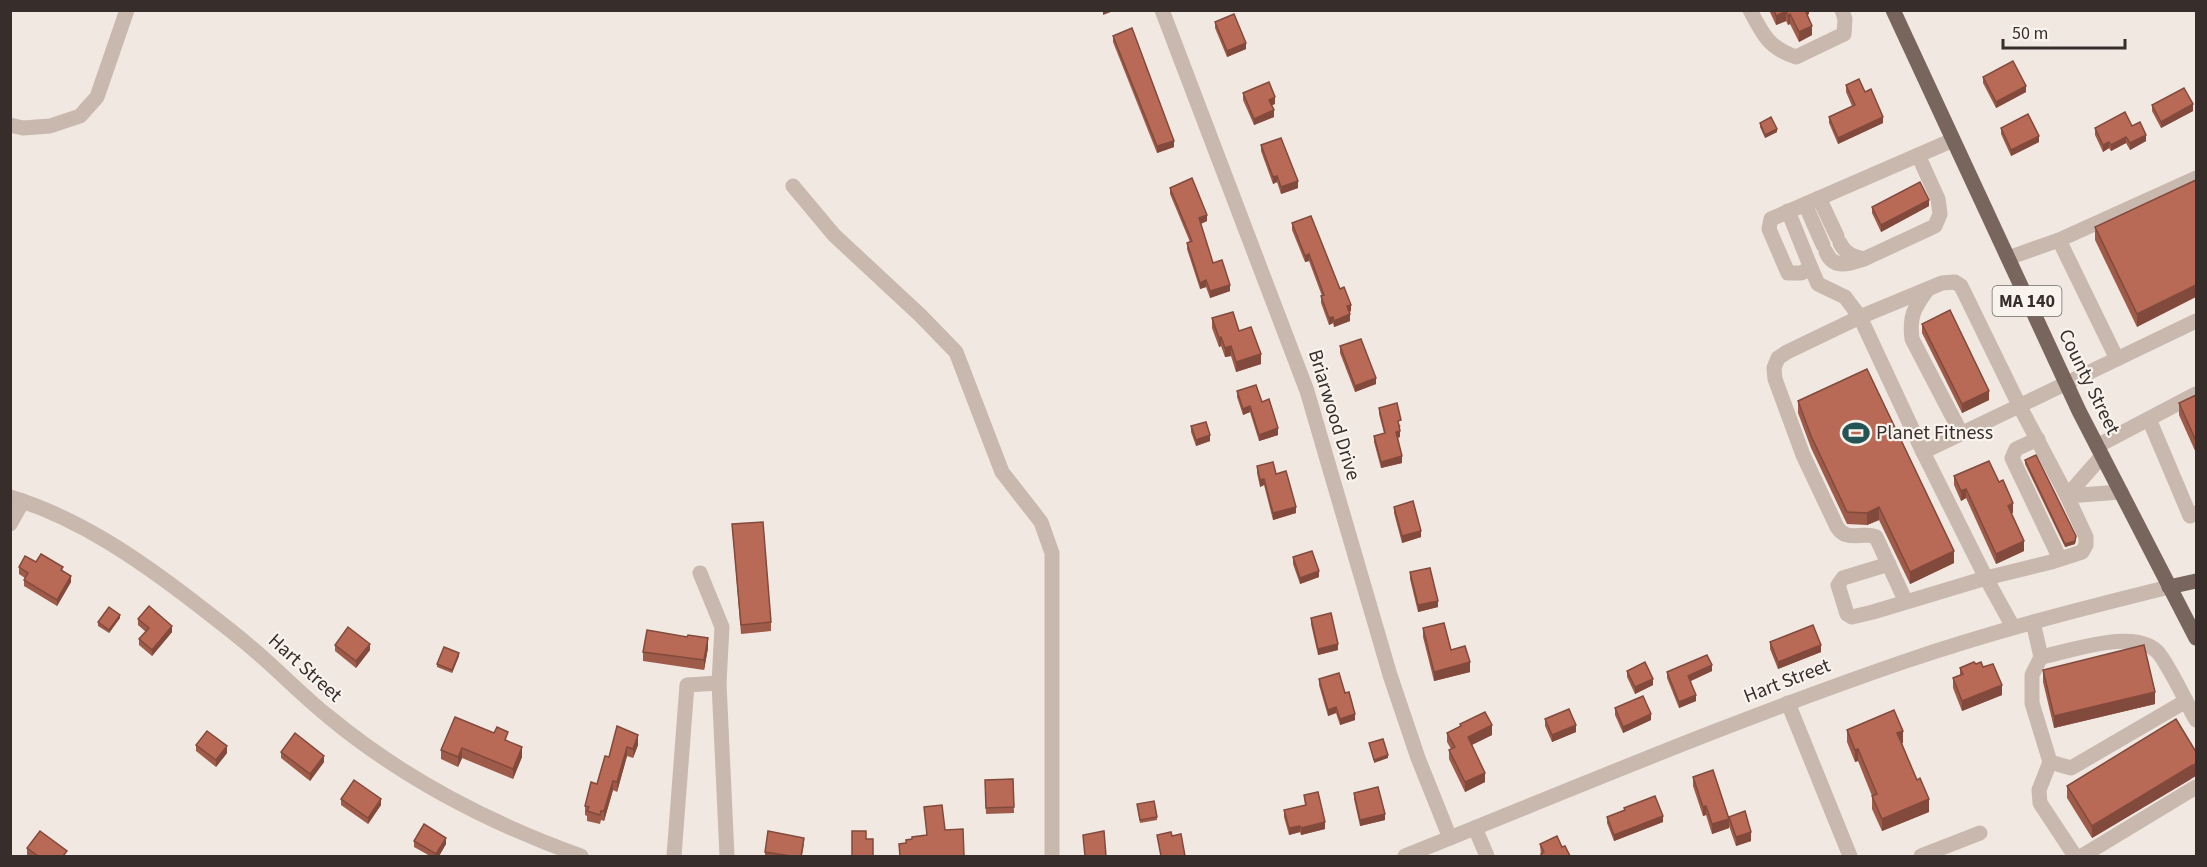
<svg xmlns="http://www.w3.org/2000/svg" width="2207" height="867" font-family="'Source Sans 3',sans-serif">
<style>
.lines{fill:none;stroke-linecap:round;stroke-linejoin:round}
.minor{stroke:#c8b8ae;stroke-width:15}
.major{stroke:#77655e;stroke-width:15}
.wall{fill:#9f5b4a}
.shaded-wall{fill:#824a3c}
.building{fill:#b96a56;stroke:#824a3c;stroke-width:1.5}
.labels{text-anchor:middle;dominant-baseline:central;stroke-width:4.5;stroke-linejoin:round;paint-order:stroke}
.shield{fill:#f9f3ed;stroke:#716965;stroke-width:1.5}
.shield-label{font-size:18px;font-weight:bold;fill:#372e2b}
.street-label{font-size:20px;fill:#372e2b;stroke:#f9f3ed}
.poi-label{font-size:20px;fill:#372e2b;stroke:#f9f3ed;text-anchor:start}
</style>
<rect width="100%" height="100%" fill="#f1e8e1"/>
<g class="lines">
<g class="minor">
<path d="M1162,10L1307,391L1390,675L1418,758L1450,838"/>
<path d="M1750,10C1763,35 1769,48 1796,57L1844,34L1845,19L1842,10"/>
<path d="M10,125L23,128L50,126L80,116L97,97L127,10"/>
<path d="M793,186L834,235L920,315L956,352L1002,472L1041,522L1052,553V856"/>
<path d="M1819,198L1837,236"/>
<path d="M1805,204L1823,245"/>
<path d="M1788,211L1811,268"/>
<path d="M2059,240L2117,359"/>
<path d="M1840,243C1845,254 1853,256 1864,259L1935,226L1940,214L1938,199L1918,155"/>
<path d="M1826,252C1834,270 1849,264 1864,259"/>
<path d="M2008,258L2059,240L2196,178"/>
<path d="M1927,290C1914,308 1909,317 1912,339L1961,433"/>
<path d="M2149,419L2190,516L2196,513"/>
<path d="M2038,439L2016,449L2012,458L2060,559"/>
<path d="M2097,446L2196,394"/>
<path d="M1923,452L1860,317L1845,297L1818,284L1811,268L1801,273H1788L1769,229L1771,219L1953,140"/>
<path d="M2102,456L2067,496L2121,492"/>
<path d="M10,497C79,518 138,559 194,602C217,620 240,637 261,656C284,676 305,698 329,717C404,779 489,823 581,856"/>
<path d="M10,524L23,501"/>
<path d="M1889,564L1843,578L1838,585L1847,614L1852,617L1873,612L1986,578L2051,562L2082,552L2086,545V537L2067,496L2019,405L1961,286L1955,282L1942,283L1860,317L1787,352L1778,358L1774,368L1775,379L1803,455L1837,527C1847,543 1862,531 1876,537L1906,602"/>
<path d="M700,573L722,627L719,683L727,856"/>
<path d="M2033,622L2041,657C2071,651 2140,626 2160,655C2173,673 2185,700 2196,720"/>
<path d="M2013,627L1986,578L1923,452L2196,321"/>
<path d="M2041,657L2032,675V703L2050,762L2039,790L2040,803L2075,856"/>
<path d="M1788,703L1850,856"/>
<path d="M2050,762L2071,768L2186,701"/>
<path d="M1475,828L1487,856"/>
<path d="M674,856L687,685L719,683"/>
<path d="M1405,856C1570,790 1734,720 1903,662C1990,632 2080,609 2169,587"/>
<path d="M1921,856L1980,833"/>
<path d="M2082,856L2196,787"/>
</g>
<g class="major">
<path d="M1893,10L2079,411L2196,638"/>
<path d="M2169,587L2196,581"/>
</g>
</g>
<g class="wall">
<path d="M1769,10H1809V14L1807,15L1812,35L1799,42L1790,24L1788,25L1786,21L1776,25Z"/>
<path d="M1215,22L1246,49L1227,57L1215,28Z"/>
<path d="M1113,36L1174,147L1157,153L1113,42Z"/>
<path d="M1983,77L2026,92L1996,108L1983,83Z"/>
<path d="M1846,85L1865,92L1883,123L1838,144L1829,123V117L1852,106L1846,92Z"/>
<path d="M1243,93L1275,104L1272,105L1274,117L1254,125L1243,100Z"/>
<path d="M2152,105L2193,111L2161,128L2152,111Z"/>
<path d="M1760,123L1777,132L1765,138L1760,127Z"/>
<path d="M2132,126L2146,141L2130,150L2126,143L2111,151L2109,148L2103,152L2095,135V128Z"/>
<path d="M2001,128L2039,142L2011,156L2001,134Z"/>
<path d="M1261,145L1298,188L1281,194L1277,182L1273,184L1261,151Z"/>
<path d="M2196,180L2137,327L2095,240V227Z"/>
<path d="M1170,188L1207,221L1201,224L1213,263L1230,291L1210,298L1206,287L1200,289L1187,249V243L1190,242L1170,194Z"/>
<path d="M1929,206L1881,232L1872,213V207Z"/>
<path d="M1292,223L1340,289L1351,311L1349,312L1350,321L1334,327L1333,323L1329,325L1321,303V296H1322L1309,261L1305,262L1292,230Z"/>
<path d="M1212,318L1239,331L1261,364L1236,372L1231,356L1225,357L1221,346L1219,347L1212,328Z"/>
<path d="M1922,324L1989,400L1962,413L1922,333Z"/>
<path d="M1340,346L1376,384L1355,392L1340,353Z"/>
<path d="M1237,391L1262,402L1278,435L1259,441L1250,412L1243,415L1237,397Z"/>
<path d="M2196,395V453L2179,415V403Z"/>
<path d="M1798,401L1954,563L1910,584L1879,520L1867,525L1847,524L1811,448L1798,413Z"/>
<path d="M1379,408L1401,426L1399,427L1400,437L1397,438L1402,463L1381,468L1374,442V436L1384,433L1379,414Z"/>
<path d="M1191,426L1210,441L1196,446L1191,432Z"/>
<path d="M2025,460L2076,539L2075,544L2065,547L2025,464Z"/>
<path d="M1257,466L1276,474L1296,513L1273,520L1264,485L1260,487L1257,473Z"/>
<path d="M1954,476L1999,482L2013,513H2011L2024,551L1996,564L1966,498L1961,501L1954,485Z"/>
<path d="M1394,507L1421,537L1402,543L1394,513Z"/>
<path d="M732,524L771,622V631L741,634Z"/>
<path d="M1293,557L1319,577L1300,584L1293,564Z"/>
<path d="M36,562L63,571L71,582L57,606L24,586V580L25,578L19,574V567Z"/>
<path d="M1410,572L1438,607L1418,612L1410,579Z"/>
<path d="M120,618L109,633L98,626V622Z"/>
<path d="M1311,618L1338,650L1318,655L1311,624Z"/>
<path d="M138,619L172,632L152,656L139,645V639L146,632L138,625Z"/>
<path d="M1423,628L1451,650L1470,672L1434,681L1423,637Z"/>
<path d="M1770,642L1821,652L1778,669L1770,649Z"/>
<path d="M335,645L370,650L356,668L335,651Z"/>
<path d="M708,648L704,670L643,661V652Z"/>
<path d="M459,656L452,673L437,667V664Z"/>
<path d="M1976,664L1983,667L2002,695L1962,711L1953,688V678L1960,675V668Z"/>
<path d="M2043,670L2155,704L2054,728L2043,682Z"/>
<path d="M1627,671L1653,685L1635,694L1627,677Z"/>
<path d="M1712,671L1691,681L1696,701L1679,708L1667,678V672Z"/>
<path d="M1319,679L1345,693L1355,720L1340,725L1336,713L1328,716L1319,685Z"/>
<path d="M1615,708L1651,720L1623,733L1615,715Z"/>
<path d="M1545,719L1576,732L1552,742L1545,726Z"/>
<path d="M1460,724L1492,735L1471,745L1485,782L1465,792L1449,759V750L1451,749L1447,742V733L1460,727Z"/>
<path d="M617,726L638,745L633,758L627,756L617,792L613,790L604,821L601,820L600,824L587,821V816L585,815V806L597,784L609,757Z"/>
<path d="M1847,730L1903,743H1902L1929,812L1882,831L1872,809V796L1858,761L1855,762L1847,742Z"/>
<path d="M494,733L508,741L522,757L513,779L462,758L458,767L441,759V750Z"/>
<path d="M196,745L227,753L216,767L196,751Z"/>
<path d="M281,752L324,762L310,781L281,758Z"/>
<path d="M1693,777L1729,828L1712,834L1706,815L1703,816L1693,786Z"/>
<path d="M1013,779L1014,813L986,814L985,780Z"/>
<path d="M2191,779L2092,838L2067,798V786Z"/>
<path d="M1354,793L1385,820L1360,826L1354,799Z"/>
<path d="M1304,795L1325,829L1301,835L1300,832L1289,835L1284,817V810L1305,805Z"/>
<path d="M341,799L381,805L368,824L341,805Z"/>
<path d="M1137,804L1157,817V820L1140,823Z"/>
<path d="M1624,808L1663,822L1614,841L1607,823V817L1624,810Z"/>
<path d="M1729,817L1751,841L1736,846L1729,826Z"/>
<path d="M414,841L446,844L439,856H430L414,847Z"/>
<path d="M804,844L802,856H765V852Z"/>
<path d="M1540,844L1562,847L1570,856H1541Z"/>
<path d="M27,848L67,856H29L27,855Z"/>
</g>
<g class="shaded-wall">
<path d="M1103,10H1116L1103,15Z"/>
<path d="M1803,10H1809V14L1803,17Z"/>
<path d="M1786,11V21L1776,25V16Z"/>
<path d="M1790,14V24L1788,25V16Z"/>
<path d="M1812,26V35L1799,42V32Z"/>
<path d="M1246,43V49L1227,57V51Z"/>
<path d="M2026,86V92L1996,108V102Z"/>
<path d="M1275,97V104L1269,106V100Z"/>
<path d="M2193,104V111L2161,128V122Z"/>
<path d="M1274,110V117L1254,125V119Z"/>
<path d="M1883,117V123L1838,144V138Z"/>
<path d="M1777,129V132L1765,138V135Z"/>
<path d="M2146,135V141L2130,150V143Z"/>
<path d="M2039,136V142L2011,156V150Z"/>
<path d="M2126,137V143L2111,151V145Z"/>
<path d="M1174,141V147L1157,153V146Z"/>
<path d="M2109,142V148L2103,152V145Z"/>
<path d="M1277,176V182L1273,184V177Z"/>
<path d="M1298,181V188L1281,194V187Z"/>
<path d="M1929,200V206L1881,232V225Z"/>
<path d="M1207,215V221L1199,224V218Z"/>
<path d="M1309,254V261L1305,262V256Z"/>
<path d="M1206,280V287L1200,289V283Z"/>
<path d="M1230,285V291L1210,298V291Z"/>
<path d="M2196,285V297L2137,327V314Z"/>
<path d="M1351,305V311L1347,313V306Z"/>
<path d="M1350,314V321L1334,327V321Z"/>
<path d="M1333,317V323L1329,325V318Z"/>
<path d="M1221,337V346L1219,347V338Z"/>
<path d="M1231,346V356L1225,357V348Z"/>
<path d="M1261,354V364L1236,372V362Z"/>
<path d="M1376,378V384L1355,392V386Z"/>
<path d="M1989,391V400L1962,413V404Z"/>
<path d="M1250,406V412L1243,415V409Z"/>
<path d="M1278,428V435L1259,441V435Z"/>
<path d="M1400,431V437L1396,438V432Z"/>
<path d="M1210,435V441L1196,446V440Z"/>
<path d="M1402,456V463L1381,468V462Z"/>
<path d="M1264,479V485L1260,487V480Z"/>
<path d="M1966,489V498L1961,501V491Z"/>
<path d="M2013,503V513L2008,515V506Z"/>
<path d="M1296,507V513L1273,520V513Z"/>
<path d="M1879,507V520L1867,525V513Z"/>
<path d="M1421,531V537L1402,543V536Z"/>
<path d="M2076,536L2075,544L2065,547V544Z"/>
<path d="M2024,541V551L1996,564V554Z"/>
<path d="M1954,551V563L1910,584V572Z"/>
<path d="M1319,571V577L1300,584V578Z"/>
<path d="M71,576V582L57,606V600Z"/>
<path d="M1438,601V607L1418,612V605Z"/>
<path d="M120,615V618L109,633V630Z"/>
<path d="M172,626V632L152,656V650Z"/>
<path d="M708,638V648L704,670V660Z"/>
<path d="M370,644V650L356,668V661Z"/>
<path d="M1338,644V650L1318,655V649Z"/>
<path d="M1821,645V652L1778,669V662Z"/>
<path d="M459,653V656L452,673V670Z"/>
<path d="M1470,662V672L1434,681V672Z"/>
<path d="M1712,665V671L1688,682V676Z"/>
<path d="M1653,679V685L1635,694V687Z"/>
<path d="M2002,685V695L1962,711V701Z"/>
<path d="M2155,692V704L2054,728V716Z"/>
<path d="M1696,695V701L1679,708V702Z"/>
<path d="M1336,707V713L1328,716V710Z"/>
<path d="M1355,714V720L1340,725V719Z"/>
<path d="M1651,714V720L1623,733V727Z"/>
<path d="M1492,725V735L1468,747V737Z"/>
<path d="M1576,725V732L1552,742V735Z"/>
<path d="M1903,731V743L1897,745V733Z"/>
<path d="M638,735V745L633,758V749Z"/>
<path d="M227,746V753L216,767V760Z"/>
<path d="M522,747V757L513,779V769Z"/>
<path d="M627,747V756L617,792V782Z"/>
<path d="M462,748V758L458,767V757Z"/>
<path d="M1858,749V761L1855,762V750Z"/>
<path d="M1388,755V758L1374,763V760Z"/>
<path d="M324,756V762L310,781V774Z"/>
<path d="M2196,764V776L2191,779L2092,838V826L2191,766Z"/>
<path d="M1485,773V782L1465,792V782Z"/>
<path d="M613,781V790L604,821V811Z"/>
<path d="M381,799V805L368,824V818Z"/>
<path d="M1929,799V812L1882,831V819Z"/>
<path d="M1706,806V815L1703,816V807Z"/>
<path d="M1385,814V820L1360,826V820Z"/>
<path d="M1663,816V822L1614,841V835Z"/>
<path d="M1729,819V828L1712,834V824Z"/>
<path d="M1325,822V829L1301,835V828Z"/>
<path d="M1300,826V832L1289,835V828Z"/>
<path d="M1751,832V841L1736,846V837Z"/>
<path d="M446,838V844L439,856H436V854Z"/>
</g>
<g class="building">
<path d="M1774,10H1805L1812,26L1799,32L1790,14L1788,16L1786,11L1776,16Z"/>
<path d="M1234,14L1246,43L1227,51L1215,22Z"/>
<path d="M1132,28L1174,141L1157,146L1113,36Z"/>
<path d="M2013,61L2026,86L1996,102L1983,77Z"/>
<path d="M1859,79L1865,92L1871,89L1883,117L1838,138L1829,117L1855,105L1846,85Z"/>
<path d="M1269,82L1275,97L1269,100L1274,110L1254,119L1243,93Z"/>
<path d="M2184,88L2193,104L2161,122L2152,105Z"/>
<path d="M2125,112L2132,126L2140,122L2146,135L2130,143L2126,137L2111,145L2109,142L2103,145L2095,128Z"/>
<path d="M2028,114L2039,136L2011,150L2001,128Z"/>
<path d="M1771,117L1777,129L1765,135L1760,123Z"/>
<path d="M1281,138L1298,181L1281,187L1277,176L1273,177L1261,145Z"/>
<path d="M1192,178L1207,215L1199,218L1213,263L1222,260L1230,285L1210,291L1206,280L1200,283L1187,243L1192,241L1170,188Z"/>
<path d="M2196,180V285L2137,314L2095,227Z"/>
<path d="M1920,182L1929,200L1881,225L1872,207Z"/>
<path d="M1311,216L1340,289L1344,287L1351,305L1347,306L1350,314L1334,321L1333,317L1329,318L1321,296L1324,295L1309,254L1305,256L1292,223Z"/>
<path d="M1950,310L1989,391L1962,404L1922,324Z"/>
<path d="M1233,312L1239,331L1251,327L1261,354L1236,362L1231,346L1225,348L1221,337L1219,338L1212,318Z"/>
<path d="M1361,339L1376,378L1355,386L1340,346Z"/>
<path d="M1867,369L1954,551L1910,572L1879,507L1867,513L1847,512L1811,436L1798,401Z"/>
<path d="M1256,385L1262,402L1269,399L1278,428L1259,435L1250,406L1243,409L1237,391Z"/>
<path d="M2196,395V441L2179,403Z"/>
<path d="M1397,403L1401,420L1398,421L1400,431L1396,432L1402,456L1381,462L1374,436L1385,433L1379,408Z"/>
<path d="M1206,422L1210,435L1196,440L1191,426Z"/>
<path d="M2036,455L2076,536L2075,541L2065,544L2025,460Z"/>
<path d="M1989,461L1999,482L2003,480L2013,503L2008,506L2024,541L1996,554L1966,489L1961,491L1954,476Z"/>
<path d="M1273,462L1276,474L1286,471L1296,507L1273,513L1264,479L1260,480L1257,466Z"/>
<path d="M1413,501L1421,531L1402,536L1394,507Z"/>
<path d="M763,522L771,622L741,625L732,524Z"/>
<path d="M1312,551L1319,571L1300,578L1293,557Z"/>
<path d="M41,554L63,567L61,570L71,576L57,600L24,580L28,573L19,567L25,556L36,562Z"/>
<path d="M1430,568L1438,601L1418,605L1410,572Z"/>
<path d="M149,606L172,626L152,650L139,639L149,628L138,619Z"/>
<path d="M109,607L120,615L109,630L98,622Z"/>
<path d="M1331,613L1338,644L1318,649L1311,618Z"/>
<path d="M1444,623L1451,650L1465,646L1470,662L1434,672L1423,628Z"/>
<path d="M1813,625L1821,645L1778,662L1770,642Z"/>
<path d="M348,627L370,644L356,661L335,645Z"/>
<path d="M647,630L687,637L688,635L708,638L704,660L643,652Z"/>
<path d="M2144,645L2155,692L2054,716L2043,670Z"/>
<path d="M444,647L459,653L452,670L437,664Z"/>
<path d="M1707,655L1712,665L1688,676L1696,695L1679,702L1667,672Z"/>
<path d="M1645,662L1653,679L1635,687L1627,671Z"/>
<path d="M1974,662L1976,664L1981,662L1983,667L1993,664L2002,685L1962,701L1953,678L1963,674L1960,668Z"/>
<path d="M1339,673L1345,693L1349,692L1355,714L1340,719L1336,707L1328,710L1319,679Z"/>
<path d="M1643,696L1651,714L1623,727L1615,708Z"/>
<path d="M1569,709L1576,725L1552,735L1545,719Z"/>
<path d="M1894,710L1903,731L1897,733L1917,780L1920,778L1929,799L1882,819L1872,796L1877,794L1858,749L1855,750L1847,730Z"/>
<path d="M1485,712L1492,725L1468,737L1485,773L1465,782L1449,750L1455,747L1447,733L1461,726L1460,724Z"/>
<path d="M455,717L494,733L497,727L508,732L505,740L522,747L513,769L462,748L458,757L441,750Z"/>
<path d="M2176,719L2196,752V764L2191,766L2092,826L2067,786Z"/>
<path d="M617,726L638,735L633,749L627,747L617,782L613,781L604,811H601L600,815L587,811L589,807L585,806L591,782L597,784L605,756L609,757Z"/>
<path d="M207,731L227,746L216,760L196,745Z"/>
<path d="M295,733L324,756L310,774L281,752Z"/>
<path d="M1383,739L1388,755L1374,760L1369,743Z"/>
<path d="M1713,770L1729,819L1712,824L1706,806L1703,807L1693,777Z"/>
<path d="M1013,779L1014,807L986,808L985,780Z"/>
<path d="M354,780L381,799L368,818L341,799Z"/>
<path d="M1378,787L1385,814L1360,820L1354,793Z"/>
<path d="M1318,792L1325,822L1301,828L1300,826L1289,828L1284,810L1306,805L1304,795Z"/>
<path d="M1655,796L1663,816L1614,835L1607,817L1625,810L1624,808Z"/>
<path d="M1154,801L1157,817L1140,820L1137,804Z"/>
<path d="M942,805L945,830L963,829L964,856H900L899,844L906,843V840L912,839V837L927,835L924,807Z"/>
<path d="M1745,811L1751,832L1736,837L1729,817Z"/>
<path d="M424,824L446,838L436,854L414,841Z"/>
<path d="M40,831L67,851L63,856H38L27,848Z"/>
<path d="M768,831L804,838L801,856H791L765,852Z"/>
<path d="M852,831H866V839H873V856H852Z"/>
<path d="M1104,831L1106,856H1085L1083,835Z"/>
<path d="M1171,832L1172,836L1181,834L1185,856H1161L1157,835Z"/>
<path d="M1557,836L1562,847L1565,846L1570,856H1542L1541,854L1544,852L1540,844Z"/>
</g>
<defs>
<symbol id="stadium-bare" viewBox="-9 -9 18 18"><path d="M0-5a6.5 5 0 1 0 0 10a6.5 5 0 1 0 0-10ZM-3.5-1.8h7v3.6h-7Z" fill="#255454" stroke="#f9f3ed" stroke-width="2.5" paint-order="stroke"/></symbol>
</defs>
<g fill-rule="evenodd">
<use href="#stadium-bare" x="1837" y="414" width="38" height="38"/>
</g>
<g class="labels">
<rect class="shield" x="1992.5" y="286" width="69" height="30" rx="4.5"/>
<g class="shield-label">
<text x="2027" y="301">MA 140</text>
</g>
<g class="street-label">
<text transform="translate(2089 382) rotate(64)">County Street</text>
<text transform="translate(1334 415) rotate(73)">Briarwood Drive</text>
<text transform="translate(305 668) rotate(42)">Hart Street</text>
<text transform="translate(1787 681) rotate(-21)">Hart Street</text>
</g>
<g class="poi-label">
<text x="1876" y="433">Planet Fitness</text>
</g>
</g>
<rect width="2207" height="867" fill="none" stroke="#372e2b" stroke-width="24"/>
<path d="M2003 39v9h122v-9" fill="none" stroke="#372e2b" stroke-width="3"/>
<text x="2012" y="39" font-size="18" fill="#372e2b" stroke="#f9f3ed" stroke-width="4.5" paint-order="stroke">50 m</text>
</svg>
